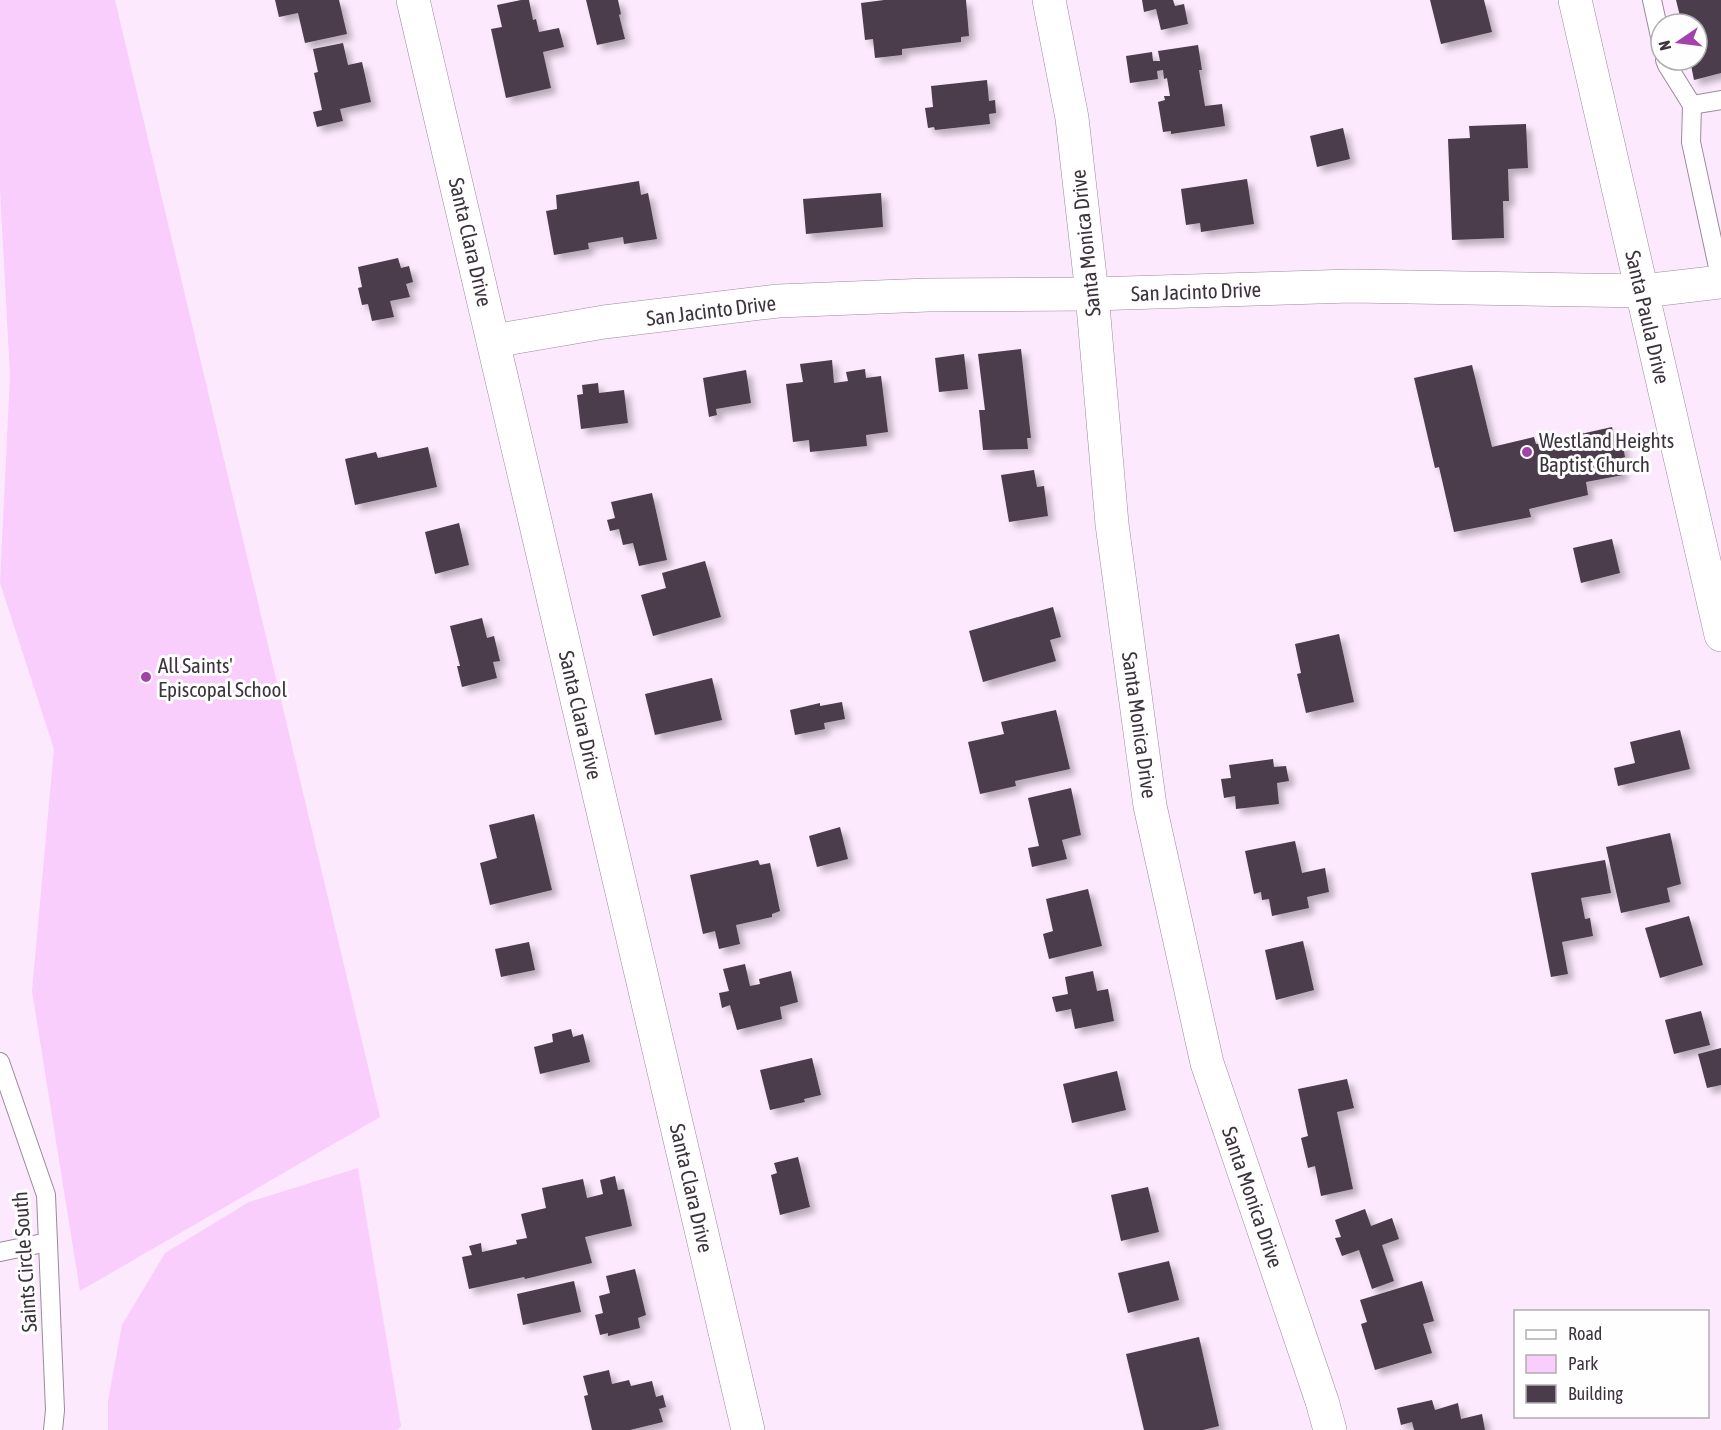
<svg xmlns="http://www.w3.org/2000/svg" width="1721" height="1430" font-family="'Asap Condensed',sans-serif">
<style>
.green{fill:#f9cdfc}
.building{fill:#4b3c4c;filter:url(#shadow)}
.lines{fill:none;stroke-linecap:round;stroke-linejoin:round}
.lane-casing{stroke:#9b8a9c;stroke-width:20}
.street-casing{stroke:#9b8a9c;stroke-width:34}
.lane{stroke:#fff;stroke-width:18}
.street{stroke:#fff;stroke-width:33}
.poi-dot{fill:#a243ac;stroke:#fefefe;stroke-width:2}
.labels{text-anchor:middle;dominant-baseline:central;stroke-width:6;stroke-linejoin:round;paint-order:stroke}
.street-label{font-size:21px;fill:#3c343c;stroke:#fefefe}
.poi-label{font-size:21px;fill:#3c343c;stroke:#fefefe;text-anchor:start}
</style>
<defs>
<filter id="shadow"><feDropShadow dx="5.5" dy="5.5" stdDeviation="3" flood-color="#0004"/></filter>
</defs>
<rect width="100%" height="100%" fill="#fce9fd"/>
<g class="green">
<path d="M0,0H115L380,1117L80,1291L32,991L54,749L0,583L10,376L0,189Z"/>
<path d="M358,1168L401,1426L398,1430H108V1401L122,1325L165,1253L249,1202Z"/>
</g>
<g class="building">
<path d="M275,0H339L347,34L305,43L298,13L279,17Z"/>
<path d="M521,0H529L533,20L536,19L539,32L559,28L564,47L543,52L551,88L506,98L491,29L502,27L497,5Z"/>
<path d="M586,0H618L621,14L619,15L625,39L597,45Z"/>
<path d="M884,0H966L969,36L961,37V42L902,49V55L875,58L873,39L865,40L861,3Z"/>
<path d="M1142,0H1173L1175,6L1184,4L1188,24L1161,30L1156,9L1144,12Z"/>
<path d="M1430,0H1484L1492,32L1441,44Z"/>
<path d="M1676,0H1721V73L1694,80L1690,60H1697V24H1669L1681,20Z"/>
<path d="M343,43L348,65L362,62L371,102L340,109L343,121L317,127L313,112L322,110L314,73L318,72L313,49Z"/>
<path d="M1198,45L1202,70H1199L1205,106L1222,104L1225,126L1171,134V131L1163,132L1158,102L1165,100L1164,96H1170L1167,78L1164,79L1163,70L1157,71L1158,79L1130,83L1126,56L1152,52L1153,61H1160L1158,51Z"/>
<path d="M987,80L989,101L995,100L996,113L989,114L990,124L935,130L934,127L928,128L925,108L933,107L931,86Z"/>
<path d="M1526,124L1528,168L1508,169L1509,201H1503L1504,238L1452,240L1448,139L1470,138L1469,126Z"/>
<path d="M1343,128L1350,159L1317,167L1310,136Z"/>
<path d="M1247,179L1254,224L1201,232L1200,223L1186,225L1181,189Z"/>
<path d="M639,181L641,195L648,193L657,239L624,244L623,237L588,243L589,249L554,255L546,211L557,209L556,195Z"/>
<path d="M881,193L883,227L806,234L803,199Z"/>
<path d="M398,258L401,268L409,266L413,282L406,284L410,297L390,301L394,317L372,321L368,304L362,305L358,288L362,287L358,267Z"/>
<path d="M1021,349L1031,438H1027L1028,449L983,450L979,410H985L978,354Z"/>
<path d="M964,354L968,389L939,392L935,358Z"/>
<path d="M832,360L834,383L848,381L846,372L865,369L866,378L881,376L888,432L866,435L867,446L810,452L809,440L793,442L786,384L803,382L800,364Z"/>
<path d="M1472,365L1492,447L1534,437L1536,444L1612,427L1616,443L1622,441L1625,457L1619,459L1623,475L1586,482L1588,495L1529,509L1531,517L1454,532L1439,467L1435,468L1414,378Z"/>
<path d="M746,370L751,403L716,409L717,415L709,417L703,378Z"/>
<path d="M598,383L599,393L624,390L628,423L581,429L577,395L583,394L582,385Z"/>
<path d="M428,447L437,487L355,505L345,459L376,452L378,458Z"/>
<path d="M1034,470L1037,487L1044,486L1048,516L1009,522L1001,475Z"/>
<path d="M652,493L667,560L639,566L633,543L623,545L619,529L610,531L607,520L615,518L611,502Z"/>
<path d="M459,523L469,565L435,574L425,532Z"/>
<path d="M1612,539L1620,573L1581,583L1573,548Z"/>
<path d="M705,561L721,617L653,636L641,595L666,588L662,573Z"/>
<path d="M1053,607L1061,637L1050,640L1056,661L983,682L969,631Z"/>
<path d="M482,618L487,638L494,636L500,661L493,662L497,678L462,687L457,666H460L450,626Z"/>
<path d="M1339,634L1354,702L1306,713L1297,674L1301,673L1295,644Z"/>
<path d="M712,678L722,720L655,735L645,694Z"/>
<path d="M842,702L845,719L824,723L825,729L795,735L790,710L820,703V706Z"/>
<path d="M1056,710L1070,769L1015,781L1016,786L980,794L968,742L1004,734L1001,722Z"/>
<path d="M1680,730L1690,769L1618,786L1614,768L1635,763L1630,742Z"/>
<path d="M1273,759L1274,767L1286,766L1289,781L1277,783L1279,804L1236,809L1235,796L1224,798L1221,779L1231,778L1229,765Z"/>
<path d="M1071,788L1081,835L1062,840L1067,859L1032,867L1028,848L1039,846L1028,798Z"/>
<path d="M534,814L552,890L490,905L480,863L497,858L489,825Z"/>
<path d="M840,827L848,859L817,867L809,836Z"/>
<path d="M1670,833L1681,884L1667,888L1670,902L1621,913L1606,847Z"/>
<path d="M1295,841L1302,873L1325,868L1329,892L1307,897L1309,908L1272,916L1269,899L1262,900L1261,892L1254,894L1245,851Z"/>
<path d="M758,860L760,865L770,863L780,911L772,914V917L736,925L740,944L719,949L715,931L703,934L690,875Z"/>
<path d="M1605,860L1611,893L1581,898L1585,919L1590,918L1593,936L1562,942L1568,974L1551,977L1531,873Z"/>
<path d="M1088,889L1102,946L1049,959L1043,934L1053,931L1046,899Z"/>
<path d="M1689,916L1703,965L1660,978L1645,928Z"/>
<path d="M1303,941L1314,990L1276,1000L1265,950Z"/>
<path d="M529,942L535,970L501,977L495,949Z"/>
<path d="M745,964L750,986L760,984L759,979L791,971L798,1002L780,1007L782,1019L737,1030L730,1005L722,1008L719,993L729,991L723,969Z"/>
<path d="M1093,971L1097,991L1108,989L1114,1021L1075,1029L1071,1009L1056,1012L1052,997L1068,994L1065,977Z"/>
<path d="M1701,1011L1710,1045L1674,1054L1665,1020Z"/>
<path d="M571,1029L573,1037L583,1034L590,1062L540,1074L534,1047L553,1042L552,1034Z"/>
<path d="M1721,1048V1085L1707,1088L1698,1054Z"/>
<path d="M812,1058L821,1095L804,1099L805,1102L770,1110L760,1070Z"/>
<path d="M1117,1071L1126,1110L1072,1123L1063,1084Z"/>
<path d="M1347,1079L1354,1108L1337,1112L1353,1189L1321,1196L1315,1166L1308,1168L1301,1138L1308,1136L1298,1089Z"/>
<path d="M798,1157L810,1207L780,1215L771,1175L777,1173L774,1163Z"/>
<path d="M615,1176L618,1190L624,1189L632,1226L585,1237L592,1263L525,1279L524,1277L469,1289L462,1257L472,1255L469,1246L481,1243L482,1252L517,1244L516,1240L527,1238L521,1214L546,1208L542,1188L583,1179L587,1198L603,1194L600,1180Z"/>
<path d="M1148,1187L1159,1232L1121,1241L1111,1195Z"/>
<path d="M1365,1209L1371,1226L1392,1218L1399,1239L1382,1245L1394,1281L1372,1289L1359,1250L1342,1256L1335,1238L1341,1237L1335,1220Z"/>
<path d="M1169,1261L1179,1300L1128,1313L1118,1273Z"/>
<path d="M635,1269L646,1315L638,1318L640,1328L608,1336V1333L600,1335L595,1315L603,1313L599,1296L610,1293L606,1276Z"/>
<path d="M574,1281L581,1312L523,1325L517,1294Z"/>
<path d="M1422,1281L1434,1321L1423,1324L1432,1353L1375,1370L1361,1324L1367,1322L1360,1300Z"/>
<path d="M1199,1337L1219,1426L1203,1430H1144L1126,1354Z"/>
<path d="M609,1370L612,1384L629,1380L631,1386L652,1381L656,1397L663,1395L666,1407L659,1409L663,1422L630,1430H592L584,1396L588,1395L583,1376Z"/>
<path d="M1432,1400L1435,1410L1458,1403L1461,1419L1482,1414L1485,1430H1414L1412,1422L1401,1425L1397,1408Z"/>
</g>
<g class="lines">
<defs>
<g id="lane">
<path d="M1652,0L1661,41"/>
<path d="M1665,60L1667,65L1692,105"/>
<path d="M1721,100L1692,105L1691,142L1721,281"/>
<path d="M0,1062L46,1195L55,1410L53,1430"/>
<path d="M0,1252L48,1242"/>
</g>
<g id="street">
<path d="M413,0L748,1430"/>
<path d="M1049,0L1072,118L1092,294L1112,524L1150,806L1207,1063L1322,1401L1330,1430"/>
<path d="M1575,0L1721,635"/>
<path d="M494,341L604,322L778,301L928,295L1092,294L1351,286L1643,291L1721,282"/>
</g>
</defs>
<use href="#lane" class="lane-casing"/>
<use href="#street" class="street-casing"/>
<use href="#lane" class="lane"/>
<use href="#street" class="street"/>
</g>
<g class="poi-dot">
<circle cx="1527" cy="452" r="6"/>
<circle cx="146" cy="677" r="6"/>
</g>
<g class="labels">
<g class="street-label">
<text transform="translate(471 242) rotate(77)">Santa Clara Drive</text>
<text transform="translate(1085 243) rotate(-96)">Santa Monica Drive</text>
<text transform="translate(1196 291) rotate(-2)">San Jacinto Drive</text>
<text transform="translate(711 310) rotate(-7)">San Jacinto Drive</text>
<text transform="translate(1648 317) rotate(77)">Santa Paula Drive</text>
<text transform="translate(581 715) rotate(77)">Santa Clara Drive</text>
<text transform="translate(1140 725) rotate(82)">Santa Monica Drive</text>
<text transform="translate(692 1188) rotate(77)">Santa Clara Drive</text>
<text transform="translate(1253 1197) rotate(71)">Santa Monica Drive</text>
<text transform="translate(24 1262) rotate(-94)">Saints Circle South</text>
</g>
<g class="poi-label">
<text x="1539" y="440">Westland Heights<tspan x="1539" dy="24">Baptist Church</tspan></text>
<text x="158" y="665">All Saints'<tspan x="158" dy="24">Episcopal School</tspan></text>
</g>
</g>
<rect x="1514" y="1310" width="195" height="108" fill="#fefefe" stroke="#b0adb0" stroke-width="1.5"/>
<rect x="1526" y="1330" width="30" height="9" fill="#ffffff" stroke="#b0adb0" stroke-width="1.5"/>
<text x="1568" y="1340" font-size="18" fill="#3c343c">Road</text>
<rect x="1526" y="1355" width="30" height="18" fill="#f9cdfc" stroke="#b0adb0" stroke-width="1.5"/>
<text x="1568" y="1370" font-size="18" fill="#3c343c">Park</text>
<rect x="1526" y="1385" width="30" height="18" fill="#4b3c4c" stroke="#b0adb0" stroke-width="1.5"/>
<text x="1568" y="1400" font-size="18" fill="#3c343c">Building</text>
<g transform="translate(1679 42) rotate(256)"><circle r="28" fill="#fefefe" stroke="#b0adb0" stroke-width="1.5"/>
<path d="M0-4.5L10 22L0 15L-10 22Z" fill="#a243ac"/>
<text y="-9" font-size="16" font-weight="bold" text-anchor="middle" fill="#3c343c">N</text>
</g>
</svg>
